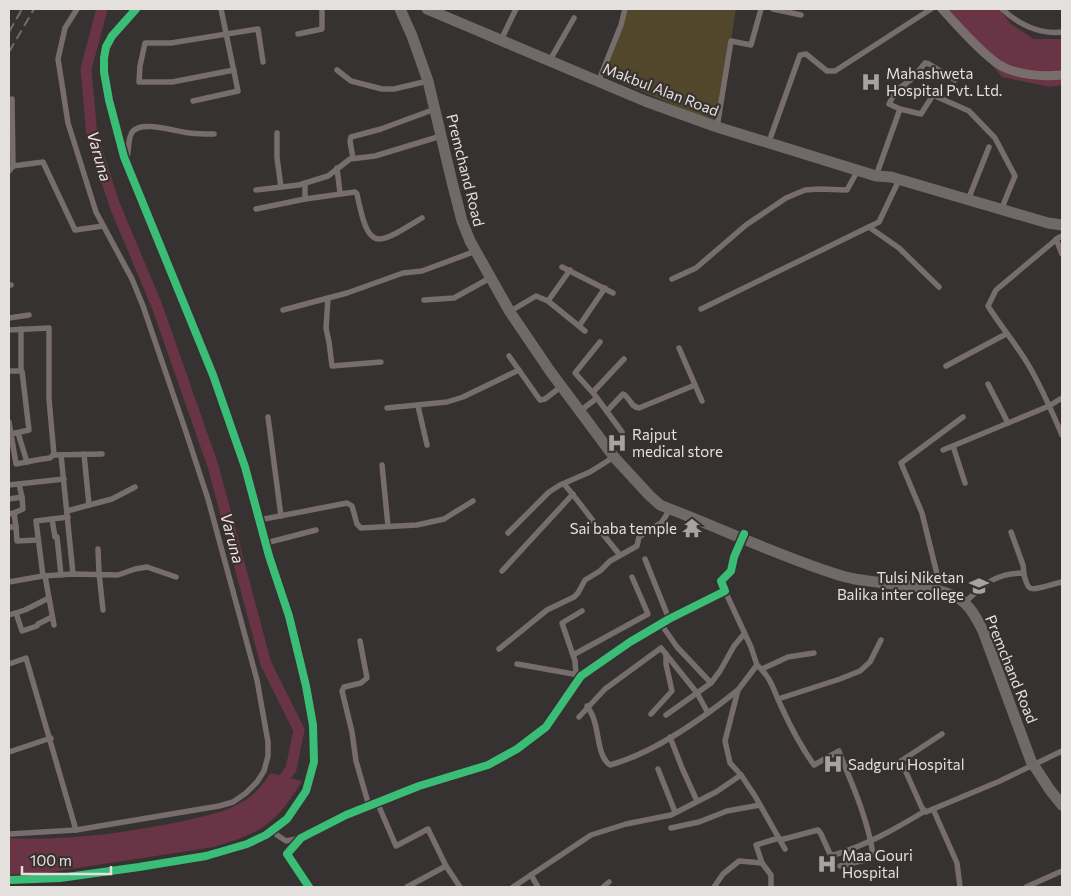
<svg xmlns="http://www.w3.org/2000/svg" width="1071" height="896" font-family="Commissioner,sans-serif">
<style>
.green{fill:#52472b}
.water{fill:#693445}
.lines{fill:none;stroke-linecap:round;stroke-linejoin:round}
.river{stroke:#693445;stroke-width:11}
.street{stroke:#766d6c;stroke-width:5.5}
.secondary{stroke:#786e6d;stroke-width:9}
.highway{stroke:#6f6968;stroke-width:11}
.rail{stroke:#716c6b;stroke-width:2;stroke-dasharray:10 5;stroke-linecap:butt}
.cycleway-casing{stroke:#37312f;stroke-width:11}
.cycleway{stroke:#3abd76;stroke-width:8}
.labels{text-anchor:middle;dominant-baseline:central;stroke-width:4.5;stroke-linejoin:round;paint-order:stroke}
.poi-label{font-size:15px;fill:#e3e0de;stroke:#37312f;text-anchor:start}
.street-label{font-size:15px;fill:#e3e0de;stroke:#37312f}
.water-label{font-size:16px;font-style:italic;fill:#f3dee3;stroke:#37312f}
</style>
<rect width="100%" height="100%" fill="#353231"/>
<path class="green" d="M628,9H736L718,124L603,75Z"/>
<g class="water">
<path d="M946,9H999L1011,24L1034,39H1062V85L1050,87L1002,77Z"/>
<path d="M271,773L302,781C276,824 261,833 214,847L19,877L9,878V838C67,841 126,833 183,821C203,816 224,813 242,802C255,795 262,785 271,773Z"/>
</g>
<g class="lines">
<path class="river" d="M102,9L86,69L92,136L115,206L157,306L213,466L266,664L299,730L291,769L277,788"/>
<g class="street">
<path d="M773,9L801,15"/>
<path d="M1002,9C1018,24 1040,35 1062,32"/>
<path d="M298,34L322,29V9"/>
<path d="M501,40L516,9"/>
<path d="M550,60L574,18"/>
<path d="M234,70L172,82H139L140,66L145,43H171L258,29L263,62"/>
<path d="M337,70L351,81L382,89H394L428,81"/>
<path d="M601,75L621,25L625,9"/>
<path d="M955,80L929,64L925,63L913,78L896,91L889,104L900,109L921,114L933,95L969,111L995,138L1015,176L1001,210"/>
<path d="M901,87L933,95"/>
<path d="M193,101L238,91L221,9"/>
<path d="M717,127L731,41L751,45L761,9"/>
<path d="M277,133V158L281,187"/>
<path d="M771,136L800,55L806,54L827,71H835L931,9"/>
<path d="M353,158L350,141L351,137L381,129L435,109"/>
<path d="M125,161C131,152 126,139 133,131C144,120 176,132 190,133C198,134 206,134 214,134"/>
<path d="M13,166L43,162L75,230L103,226"/>
<path d="M337,168L340,193"/>
<path d="M9,171L13,166L12,99"/>
<path d="M876,176L900,109"/>
<path d="M305,183V199"/>
<path d="M256,190L299,185L328,176L350,159L375,156L441,136"/>
<path d="M968,200L989,147"/>
<path d="M256,209L305,199L355,192L357,194C369,253 376,246 422,218"/>
<path d="M869,227L899,248L939,287"/>
<path d="M1062,236L1058,238L996,290L988,306C1001,327 1017,345 1029,366C1042,388 1052,412 1062,435"/>
<path d="M1056,239L1062,254"/>
<path d="M562,267L613,293"/>
<path d="M672,279L696,268L746,225L786,198L805,190L819,189L847,190L858,170"/>
<path d="M9,285H11"/>
<path d="M328,298L326,328L329,342L332,366L381,362"/>
<path d="M424,300L454,298L490,278"/>
<path d="M548,301L585,331"/>
<path d="M514,309L536,296L548,301L570,270"/>
<path d="M701,309L879,222L899,180"/>
<path d="M283,310L347,293L403,273L422,271L476,251"/>
<path d="M9,318L29,315"/>
<path d="M579,326L605,288"/>
<path d="M9,330L49,328V399L54,455"/>
<path d="M600,342L575,373L594,394L622,432"/>
<path d="M679,348L702,401"/>
<path d="M509,356L540,400L545,399L562,386"/>
<path d="M946,366L1006,334"/>
<path d="M9,371H22L29,430L11,434"/>
<path d="M21,371V329"/>
<path d="M988,384L1008,423"/>
<path d="M593,392L624,359"/>
<path d="M418,406L427,445"/>
<path d="M387,408L447,402L463,397L519,370"/>
<path d="M580,411L597,398"/>
<path d="M607,411L623,394C630,397 630,407 639,408L695,385"/>
<path d="M268,417L281,516"/>
<path d="M9,422L16,464C28,462 38,459 50,458L53,455L102,454"/>
<path d="M18,433L27,462"/>
<path d="M953,446L965,483"/>
<path d="M943,450L1049,406L1062,398"/>
<path d="M84,454L89,505"/>
<path d="M61,455L73,574"/>
<path d="M382,465L388,526"/>
<path d="M564,484C584,507 600,532 620,555"/>
<path d="M9,485L64,479"/>
<path d="M9,499L22,497L19,484"/>
<path d="M67,511L112,499L135,487"/>
<path d="M14,513L23,509L22,497"/>
<path d="M9,514L14,513L16,527"/>
<path d="M52,519L55,537H57L61,575"/>
<path d="M259,520L347,503L352,506L357,524L361,528L417,525L444,519L473,501"/>
<path d="M9,527H16L17,541L38,540"/>
<path d="M1011,532L1023,565L1024,574"/>
<path d="M508,533L549,492L560,485L590,472L614,457"/>
<path d="M266,543L316,530"/>
<path d="M98,549L99,573L103,610"/>
<path d="M645,559L669,619"/>
<path d="M502,571L573,494"/>
<path d="M43,576L36,521L68,517"/>
<path d="M45,576L54,625"/>
<path d="M9,582L43,576L73,574L118,575L135,569L147,567L176,577"/>
<path d="M938,586L937,574L922,513L901,463L963,417"/>
<path d="M725,591L751,647L757,665L738,690L725,741L730,763L741,775L755,796L785,849"/>
<path d="M964,603C984,585 995,573 1023,573C1025,576 1026,586 1030,588C1035,591 1056,583 1062,582"/>
<path d="M16,613L22,631L37,626L38,624L52,617"/>
<path d="M9,615L25,610L49,598"/>
<path d="M661,624L677,647L711,683"/>
<path d="M360,641L367,678L361,683L344,687L342,691L352,732L356,761L369,806"/>
<path d="M499,649L547,610L574,597L578,593L585,580L600,571L610,561L637,546L639,537L662,522L670,509"/>
<path d="M573,655L648,614L632,577"/>
<path d="M9,664L26,658L76,830"/>
<path d="M517,664L579,675"/>
<path d="M757,665C773,680 773,690 782,708C791,728 802,748 814,765L839,751L841,757C854,788 868,821 873,854L865,860L840,866"/>
<path d="M762,669L788,657L814,653"/>
<path d="M576,675L575,661L562,623L582,611"/>
<path d="M778,699L840,679L860,671L870,662L881,640"/>
<path d="M587,706C590,711 593,715 594,720C599,734 598,757 610,765C654,753 702,719 738,690"/>
<path d="M651,714L672,691L666,664V654"/>
<path d="M666,715L711,683L720,671L734,646L744,634"/>
<path d="M579,717L605,689L661,648L697,693L708,713"/>
<path d="M942,734L901,761L922,808L926,812L1000,781L1062,751"/>
<path d="M670,737L682,768L697,801"/>
<path d="M9,752L51,738"/>
<path d="M658,769L675,812"/>
<path d="M377,802L396,846L428,829L446,866L460,887"/>
<path d="M933,809L957,863L960,887"/>
<path d="M671,828L699,822L727,811L760,805"/>
<path d="M274,829L277,835L286,841L301,838"/>
<path d="M9,834L76,830L219,806L233,802L246,793L257,782L264,771L268,756V742L257,680L208,499L185,429L143,306L132,279L96,212L68,123L58,59L65,28L77,9"/>
<path d="M780,840L818,830L821,834L830,854L834,855C867,845 895,829 925,811"/>
<path d="M762,863L756,845L779,838"/>
<path d="M531,875L538,887"/>
<path d="M309,887L287,854L301,838L346,815L419,786L488,765L517,749L546,727L581,676L630,642L669,619L725,591L721,581L731,571L734,557L743,538"/>
<path d="M407,887L446,866"/>
<path d="M513,887L591,835L626,824L671,815L716,792L741,775"/>
<path d="M603,887L609,882"/>
<path d="M714,887L723,874L739,861L762,863L771,875V887"/>
<path d="M1026,887L1062,871"/>
</g>
<g class="secondary">
<path d="M942,9C958,26 979,51 998,64C1015,75 1043,77 1062,75"/>
<path d="M9,880L60,878L139,867L206,856L247,844L266,835L287,819L306,791L314,762L313,725L306,686L289,616L269,556L245,467L213,375L124,157L109,100L104,72V58L106,47L112,36L136,9"/>
</g>
<g class="highway">
<path d="M400,9L412,36L428,81L452,182L462,221L470,241L510,312L550,371L614,457L649,495L660,505L670,509C727,531 783,558 842,576C876,586 928,582 958,598C970,605 977,619 983,631L1031,761L1050,790L1062,805"/>
<path d="M427,9L645,101L717,127L876,176L891,177L1048,223L1062,225"/>
</g>
<g class="rail">
<path d="M9,32L22,9"/>
<path d="M9,52L34,9"/>
</g>
<defs>
<g id="cycleway">
<path d="M9,880L60,878L139,867L206,856L247,844L266,835L287,819L306,791L314,762L313,725L306,686L289,616L269,556L245,467L213,375L124,157L109,100L104,72V58L106,47L112,36L136,9"/>
<path d="M309,887L287,854L301,838L346,815L419,786L488,765L517,749L546,727L581,676L630,642L669,619L725,591L721,581L731,571L734,557L744,534"/>
</g>
</defs>
<use href="#cycleway" class="cycleway-casing"/>
<use href="#cycleway" class="cycleway"/>
</g>
<defs>
<symbol id="hospital-bare" viewBox="-9 -9 18 18"><path d="M-5-5h3v3.5h4V-5h3V5h-3V1.5h-4V5h-3Z" fill="#a6a3a1" stroke="#37312f" stroke-width="2.5" paint-order="stroke"/></symbol>
<symbol id="temple-bare" viewBox="-9 -9 18 18"><path d="M0-6L5-2H3V0L6.5 2.5H4V6H1.5V3h-3V6H-4V2.5H-6.5L-3 0V-2H-5Z" fill="#a6a3a1" stroke="#37312f" stroke-width="2.5" paint-order="stroke"/></symbol>
<symbol id="university-bare" viewBox="-9 -9 18 18"><path d="M0-5L7-2L0 1L-7-2ZM-4 1L0 2.5L4 1V4Q0 6-4 4Z" fill="#a6a3a1" stroke="#37312f" stroke-width="2.5" paint-order="stroke"/></symbol>
</defs>
<g fill-rule="evenodd">
<use href="#hospital-bare" x="857" y="68" width="28" height="28"/>
<use href="#hospital-bare" x="603" y="429" width="28" height="28"/>
<use href="#temple-bare" x="678" y="514" width="28" height="28"/>
<use href="#university-bare" x="965" y="572" width="28" height="28"/>
<use href="#hospital-bare" x="819" y="750" width="28" height="28"/>
<use href="#hospital-bare" x="813" y="850" width="28" height="28"/>
</g>
<g class="labels">
<g class="poi-label">
<text x="886" y="73">Mahashweta<tspan x="886" dy="17">Hospital Pvt. Ltd.</tspan></text>
<text x="632" y="434">Rajput<tspan x="632" dy="17">medical store</tspan></text>
<text x="677" y="528" text-anchor="end">Sai baba temple</text>
<text x="964" y="577" text-anchor="end">Tulsi Niketan<tspan x="964" dy="17">Balika inter college</tspan></text>
<text x="848" y="764">Sadguru Hospital</text>
<text x="842" y="855">Maa Gouri<tspan x="842" dy="17">Hospital</tspan></text>
</g>
<g class="street-label">
<text transform="translate(661 89) rotate(21)">Makbul Alan Road</text>
<text transform="translate(466 170) rotate(76)">Premchand Road</text>
<text transform="translate(1012 669) rotate(68)">Premchand Road</text>
</g>
<g class="water-label">
<text transform="translate(100 156) rotate(74)">Varuna</text>
<text transform="translate(233 538) rotate(75)">Varuna</text>
</g>
</g>
<rect width="1071" height="896" fill="none" stroke="#e3e0de" stroke-width="20"/>
<path d="M22 866v8h89v-8" fill="none" stroke="#e3e0de" stroke-width="2.5"/>
<text x="30" y="866" font-size="15" fill="#e3e0de" stroke="#37312f" stroke-width="4" paint-order="stroke">100 m</text>
</svg>
